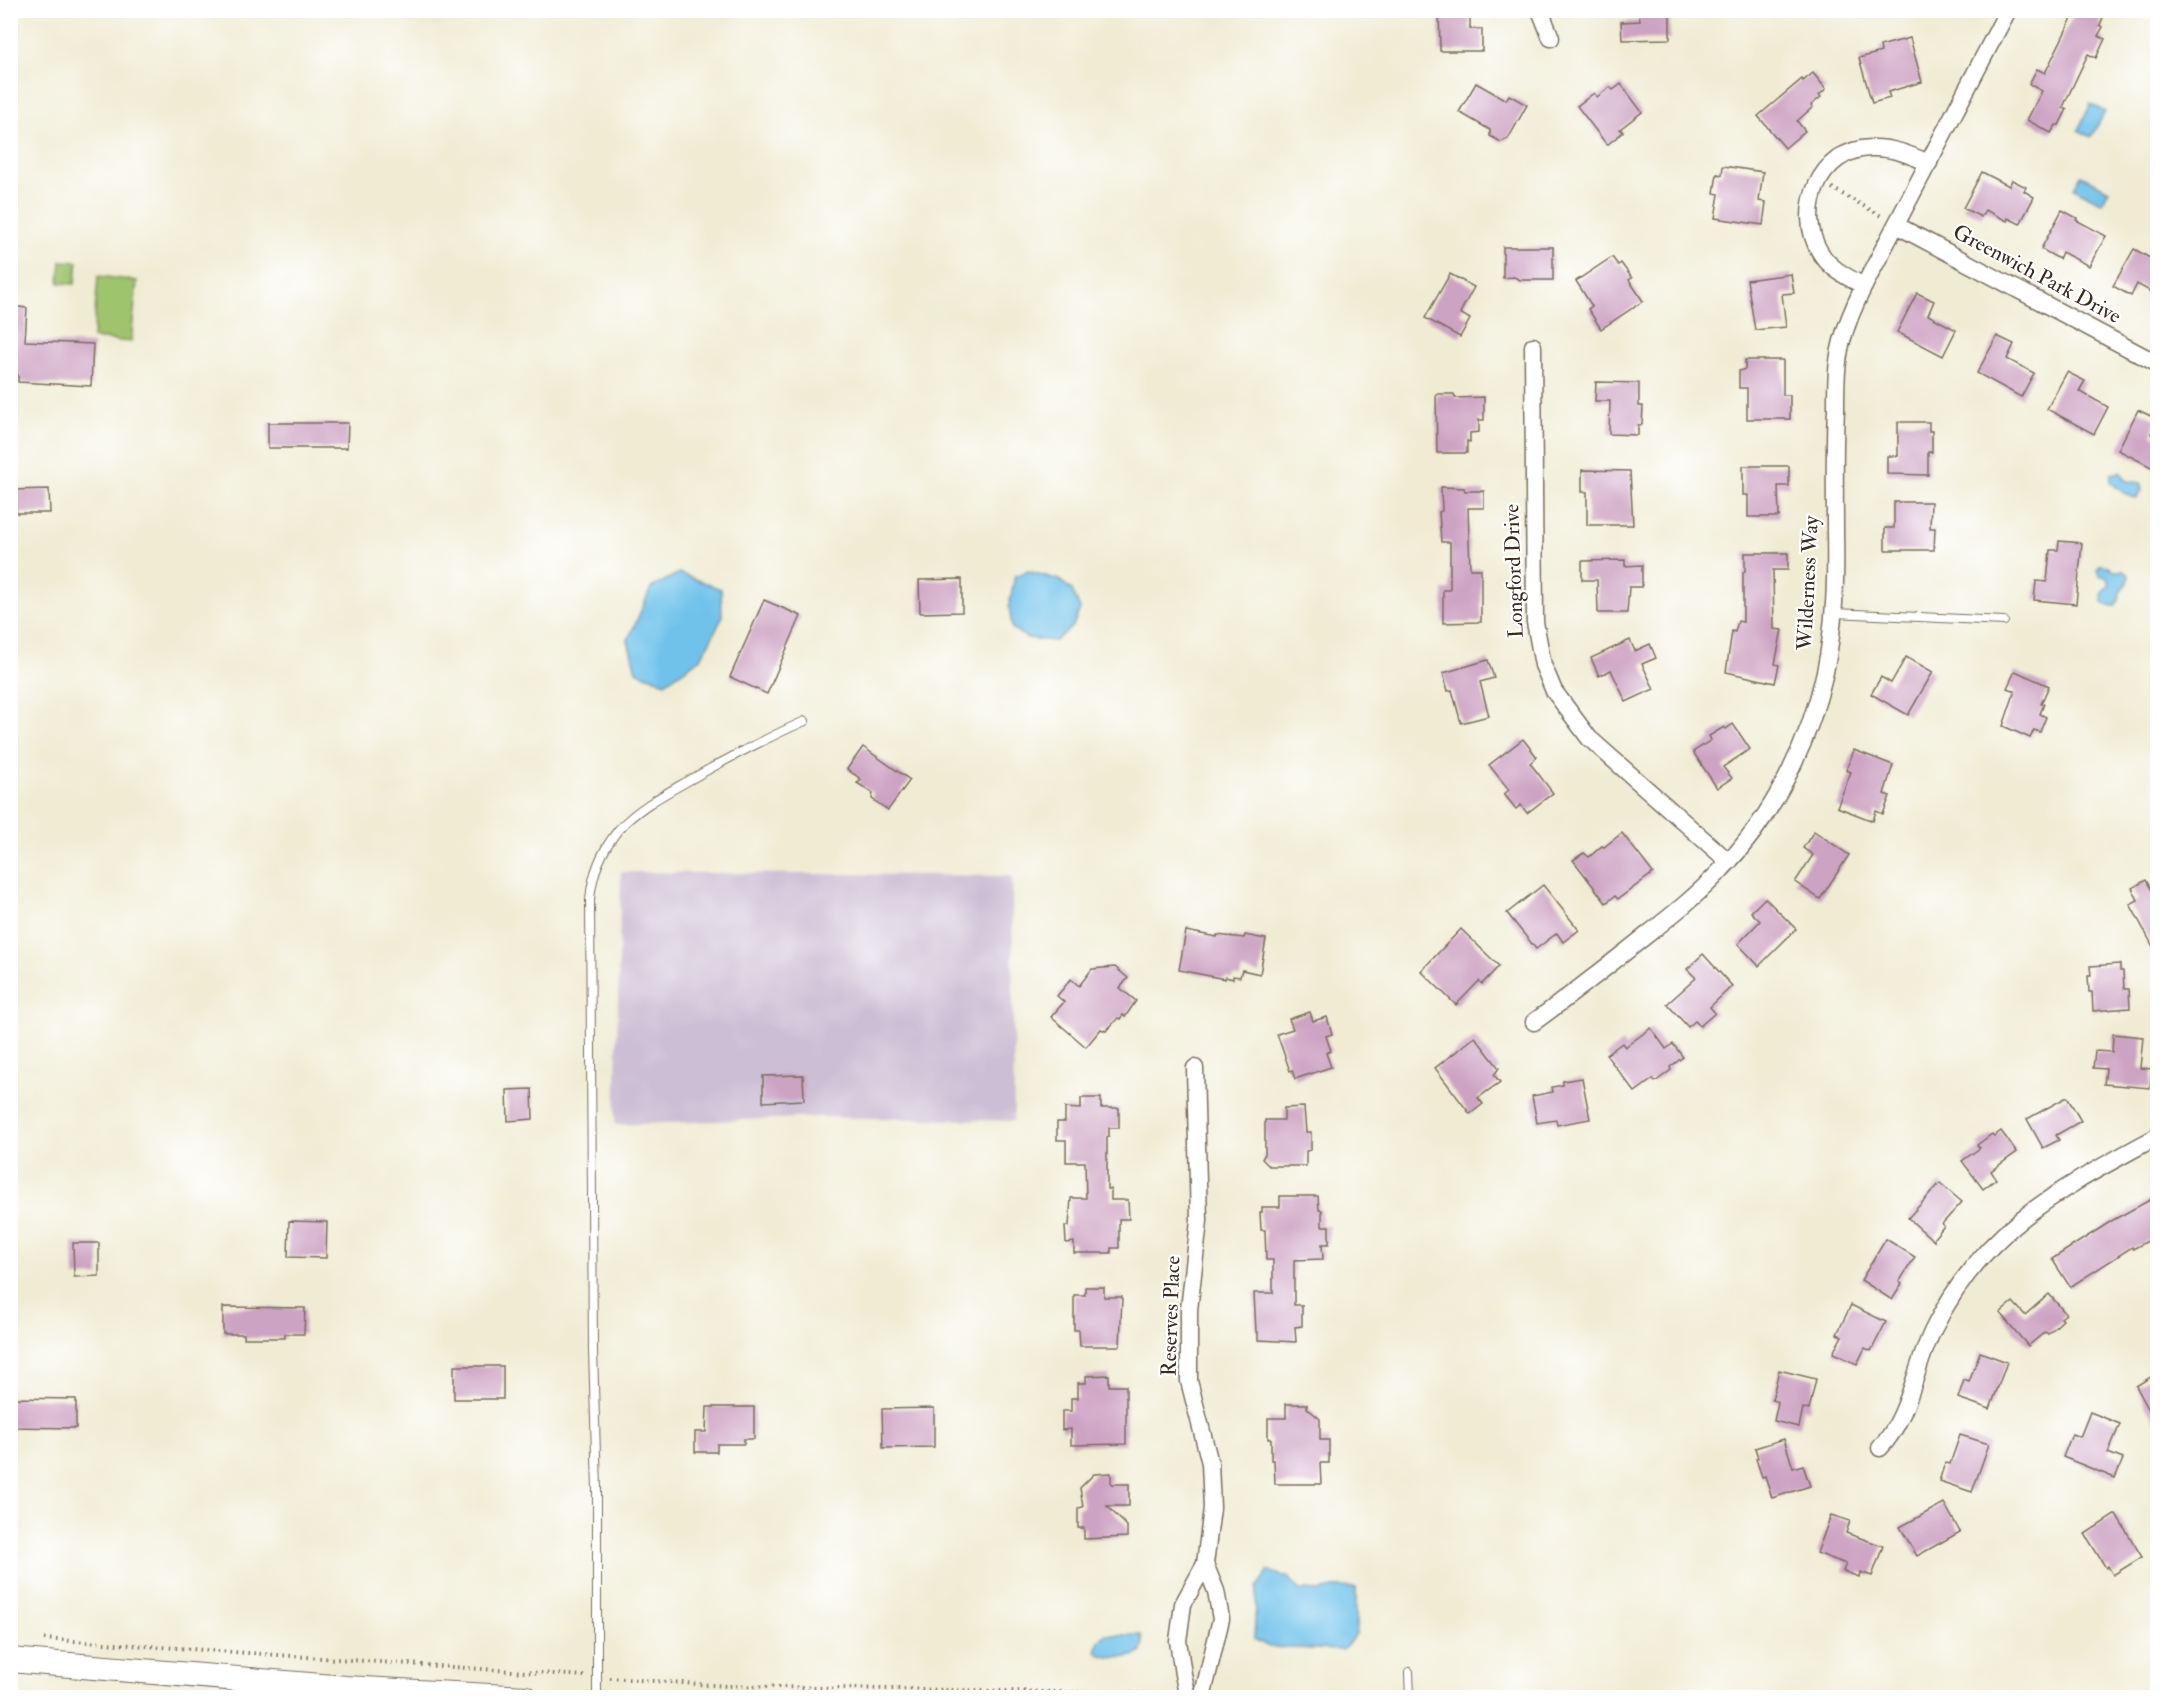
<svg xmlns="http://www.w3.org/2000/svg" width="2168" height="1708" font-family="'IM FELL Double Pica',serif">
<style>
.industrial{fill:#ccbed4}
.green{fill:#9fc46e;stroke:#6d7746;stroke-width:1.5}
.water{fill:#6fc2eb;stroke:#557684;stroke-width:1.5}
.building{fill:#cda3c3}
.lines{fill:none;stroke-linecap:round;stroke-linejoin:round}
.service-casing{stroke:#7a6e5e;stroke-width:10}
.minor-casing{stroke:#7a6e5e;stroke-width:19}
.secondary-casing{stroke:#7a6e5e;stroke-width:26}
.path{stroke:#7a6e5e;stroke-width:4;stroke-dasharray:1.5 4.5;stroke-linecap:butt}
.service{stroke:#fff;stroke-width:8}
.minor{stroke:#fff;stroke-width:16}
.secondary{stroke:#fff;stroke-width:24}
.labels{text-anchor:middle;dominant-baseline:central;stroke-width:4.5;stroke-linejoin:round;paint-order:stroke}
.street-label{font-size:21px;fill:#3b2a1e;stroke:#fff}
</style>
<rect width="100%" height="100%" fill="#fff"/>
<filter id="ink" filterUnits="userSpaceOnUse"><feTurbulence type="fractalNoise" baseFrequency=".0167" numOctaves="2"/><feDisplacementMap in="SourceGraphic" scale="12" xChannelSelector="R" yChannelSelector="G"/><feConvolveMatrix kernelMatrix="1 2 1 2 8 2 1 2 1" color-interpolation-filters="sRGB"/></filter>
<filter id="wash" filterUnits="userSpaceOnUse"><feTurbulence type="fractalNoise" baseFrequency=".008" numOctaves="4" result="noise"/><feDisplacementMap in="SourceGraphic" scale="24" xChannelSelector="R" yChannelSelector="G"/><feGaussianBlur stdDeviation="1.35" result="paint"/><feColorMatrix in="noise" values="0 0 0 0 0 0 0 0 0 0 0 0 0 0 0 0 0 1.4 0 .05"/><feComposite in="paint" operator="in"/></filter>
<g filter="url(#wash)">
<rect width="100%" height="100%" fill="#f0ecd4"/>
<path class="industrial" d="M621,872L1012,876L1014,1121L823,1117L615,1125Z"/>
<g class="green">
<path d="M61,261L78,262L75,284L59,283Z"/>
<path d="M98,276L137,281L131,342L93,338Z"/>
</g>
<g class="water">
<path d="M2091,104L2105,112L2091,137L2078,130Z"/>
<path d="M2081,175L2109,190L2102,203L2074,188Z"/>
<path d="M2120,472L2127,481L2140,483L2142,491L2137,498C2127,497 2118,489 2111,482V474Z"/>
<path d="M2100,565L2109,566L2114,571H2123L2129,575L2128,583L2120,592L2119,600L2115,606L2106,605L2102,600L2103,591L2110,585L2108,578L2099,575L2097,570Z"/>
<path d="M1028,571L1059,580L1072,590L1080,609L1073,626L1055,641L1027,638L1012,628L1009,606L1015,576Z"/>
<path d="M679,573L721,589L722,618L701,658L665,683L636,671L628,640L651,588Z"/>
<path d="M1268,1571L1289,1578L1299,1590L1320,1591L1338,1587L1356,1588V1634L1343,1650L1269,1647L1254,1639L1257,1587Z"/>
<path d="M1106,1635H1141L1143,1643L1142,1652C1130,1659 1106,1660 1096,1652L1099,1641Z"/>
</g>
<g id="blocks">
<g class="building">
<path d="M1439,10H1470V29H1482V51H1440Z"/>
<path d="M1639,10H1670V39L1622,40L1621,22L1640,21Z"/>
<path d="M2076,10H2106L2100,25L2103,27L2098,36L2105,39L2096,58L2088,54L2063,107L2067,109L2059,125H2056L2051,133L2027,120L2042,91L2029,84L2037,69L2045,73Z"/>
<path d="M1910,38L1922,82L1888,92L1890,98L1872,103L1859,58L1881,52L1880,46Z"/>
<path d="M1813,73L1826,89L1819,95L1821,97L1811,105L1813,107L1797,121L1805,131L1785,148L1758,116L1802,79L1803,81Z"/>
<path d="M1476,83L1506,100L1509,95L1527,105L1508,139L1501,142L1490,136V130L1459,112Z"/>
<path d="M1621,84L1642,112L1620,129L1623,132L1607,145L1577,106L1594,93L1597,97L1610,87L1613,90Z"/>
<path d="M1723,166L1763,172L1759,201L1766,202L1763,225L1715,218L1719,194L1714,193L1717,174L1722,175Z"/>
<path d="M1982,172L2009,186L2012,180L2026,187L2024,191L2034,197L2020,224L2008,218L2007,221L1985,210L1981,217L1963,208Z"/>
<path d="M2062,210L2077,218L2076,220L2106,236L2089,266L2062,252L2059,259L2041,249Z"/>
<path d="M1503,247H1553V280H1520L1514,277L1503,278Z"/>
<path d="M2134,249L2157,262V295L2137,284L2131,296L2113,286Z"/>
<path d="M1612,257L1618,265L1621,263L1632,278L1629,280L1643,301L1601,329L1588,309L1592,306L1576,281Z"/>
<path d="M1450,274L1474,287L1460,313L1470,319L1460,337L1425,318Z"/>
<path d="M1791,274L1794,293L1782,294L1786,327L1755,330L1747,280Z"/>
<path d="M1917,293L1934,301L1928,315L1956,330L1943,356L1897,332Z"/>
<path d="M10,306L27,308L25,341L93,344L91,386L18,382V375H10Z"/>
<path d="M1997,336L2014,344L2007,359L2034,373L2021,397L1977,373Z"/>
<path d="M1745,360H1783V395H1790V419H1747V388H1739V371L1745,369Z"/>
<path d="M2067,372L2085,381L2079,391L2108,407L2094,434L2047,409Z"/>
<path d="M1596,382L1639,383V406H1643L1642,425H1638V435L1609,434L1610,401H1595Z"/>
<path d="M1436,394H1454L1455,398L1484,397V420H1479V432L1470,433V442L1467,441V453H1437Z"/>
<path d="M2138,410L2157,419L2151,434L2157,437V470L2118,450Z"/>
<path d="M1898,422H1929V431H1932V452H1928V475L1887,474V456H1898Z"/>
<path d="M268,423H348L347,448H268Z"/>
<path d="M1743,466H1789V486H1778L1779,517H1748V495H1743Z"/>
<path d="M1582,470L1630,471L1633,525H1587V492H1582Z"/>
<path d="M1441,487L1464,488L1465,491H1484V508H1468L1470,569H1481V622L1443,623V590H1450V542H1441L1439,512L1442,511Z"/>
<path d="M49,489L50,513H16V507H10V490Z"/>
<path d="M1894,502H1931L1930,528H1935L1934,550H1885V528H1894Z"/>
<path d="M2059,541L2082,543L2076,604L2034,600L2036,581L2047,582L2050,550H2058Z"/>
<path d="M1745,553H1788V570H1773L1774,629L1782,630L1775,664L1779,665L1775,683L1726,672L1732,631L1735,632L1738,621L1743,622V572H1745Z"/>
<path d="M1625,560V566L1642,565V587H1629L1627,613H1598L1597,580H1582V561Z"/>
<path d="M962,579V612L920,613L919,580Z"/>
<path d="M764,600L801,616L767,694L730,677Z"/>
<path d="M1630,640L1635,651L1650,644L1656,658L1642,664L1654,689L1626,702L1611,670L1599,676L1591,658Z"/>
<path d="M1906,657L1933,672L1908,715L1871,694L1881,677L1891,683Z"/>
<path d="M1488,660L1494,678L1480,682L1489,716L1461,723L1452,690L1448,691L1443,673Z"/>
<path d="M2015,671L2049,686L2041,704H2044L2040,714L2046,717L2040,732L2034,730L2030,738L2003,726L2015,691L2007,688Z"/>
<path d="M1733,724L1750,749L1723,767L1732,778L1717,788L1693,752L1711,740L1709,736L1724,727L1726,729Z"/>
<path d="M1523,739L1537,757L1530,763L1553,793L1527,813L1521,805L1516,809L1504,794L1509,790L1489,765Z"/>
<path d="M863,747L910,780L888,810L872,799L873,793L857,783L862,780L847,769Z"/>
<path d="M1854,750L1893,765L1884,794L1890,796L1883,814L1876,811L1873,821L1837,807L1851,772L1846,770Z"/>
<path d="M1814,831L1849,855L1820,899L1795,882L1813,855L1803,848Z"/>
<path d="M1622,833L1653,873L1618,899L1615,896L1606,903L1573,860L1584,853L1589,857L1602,846L1604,847Z"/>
<path d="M2146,880L2151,889L2157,885V954L2130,904L2138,900L2132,888Z"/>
<path d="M1543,885L1579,930L1563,942L1557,933L1536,949L1507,913Z"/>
<path d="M1765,898L1796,929L1759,966L1738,944L1760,921L1751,912Z"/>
<path d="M1461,929L1499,966L1482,984L1479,981L1456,1005L1421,971Z"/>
<path d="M1186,931L1217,937V935L1244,938L1245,935L1266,939L1260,974L1242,970L1240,977L1233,976V979L1225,977V979L1179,970Z"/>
<path d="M1703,954L1732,986L1710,1007L1715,1013L1700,1026L1695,1021L1688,1027L1667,1004L1696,978L1687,969Z"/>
<path d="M2120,964V971H2123L2124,989H2129L2130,1008L2093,1011L2092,992H2089L2088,976H2091L2090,966Z"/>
<path d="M1115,967L1128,978L1120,988L1136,1001L1125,1017L1123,1015L1120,1019L1118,1018L1106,1031L1101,1029L1086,1047L1051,1017L1064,1002L1057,996L1071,979L1079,986L1092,969Z"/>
<path d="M1310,1012L1313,1021L1327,1017L1332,1034L1326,1036L1331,1051L1326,1053L1331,1067L1295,1079L1292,1070L1290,1071L1277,1034L1293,1029L1289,1019Z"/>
<path d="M1651,1028L1666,1049L1673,1044L1683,1057L1670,1067L1671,1070L1655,1082L1653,1079L1635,1092L1606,1055L1622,1043L1625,1047Z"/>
<path d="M2113,1034L2143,1037L2140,1068L2152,1069L2150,1088L2104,1084L2106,1069L2093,1068L2095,1051L2112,1052Z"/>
<path d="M1475,1037L1499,1068L1494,1075L1500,1082L1478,1098L1483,1104L1470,1114L1435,1068Z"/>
<path d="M803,1075L804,1100L763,1102V1076Z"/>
<path d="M1582,1078L1590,1119L1557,1125L1556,1120L1537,1123L1532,1096L1553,1092L1552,1087L1563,1085V1081Z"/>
<path d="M532,1089L533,1119L508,1121L507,1090Z"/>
<path d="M2067,1097L2081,1121L2056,1135L2059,1140L2043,1148L2027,1119Z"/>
<path d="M1081,1098H1101V1108H1119V1128H1109V1136L1107,1137V1189H1111V1200H1128L1129,1219H1119V1248H1111V1253H1074V1242L1066,1243L1065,1226H1069L1071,1198H1086L1085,1162H1066V1140H1057V1122H1065V1108L1081,1109Z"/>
<path d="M1304,1107L1306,1132H1311V1150L1306,1151V1166H1269L1262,1159L1265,1154V1120H1284V1108Z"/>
<path d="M2001,1131L2017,1152L1991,1171L1996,1179L1983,1189L1962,1161L1980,1148L1977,1145L1992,1134L1994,1136Z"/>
<path d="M1940,1183L1962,1202L1942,1224L1944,1226L1934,1238V1241L1908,1218Z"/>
<path d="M1280,1196H1318L1319,1210H1322V1226H1329V1244H1322L1323,1259L1294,1260V1305H1302V1326L1295,1327L1296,1342L1258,1340V1332H1256L1254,1293H1273V1260H1266L1265,1230H1261L1260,1212H1262V1207H1280Z"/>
<path d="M2157,1196V1236L2133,1249L2132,1247L2070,1287L2052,1259L2113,1220Z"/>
<path d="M289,1221L327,1222L326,1258L288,1257Z"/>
<path d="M1886,1239L1915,1257L1899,1282L1902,1284L1892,1300L1861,1280Z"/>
<path d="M73,1243H99V1276L74,1277Z"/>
<path d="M1085,1287H1104V1297H1122L1120,1346H1080L1079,1330H1074V1295H1085Z"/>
<path d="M2049,1294L2066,1314L2061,1318L2063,1320L2048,1334L2045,1332L2028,1346L2000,1313L2013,1302L2025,1315Z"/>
<path d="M1851,1305L1886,1322L1871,1351L1865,1348L1857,1364L1833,1353L1842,1336L1837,1334Z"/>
<path d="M223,1307L305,1308L304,1334H285V1338H244V1334H223Z"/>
<path d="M1980,1352L2007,1362L1990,1409L1958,1398L1964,1380L1969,1382Z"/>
<rect x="454" y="1366" width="49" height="33"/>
<path d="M1779,1370L1816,1379L1809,1410L1803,1408L1799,1427L1774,1421L1778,1402L1772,1400Z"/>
<path d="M2157,1373V1425L2136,1386Z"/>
<path d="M1109,1375V1386H1126V1444L1071,1445V1429L1062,1430V1411H1071V1398H1078V1383H1086V1376Z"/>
<path d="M10,1398L76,1399V1428L10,1427Z"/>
<path d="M1286,1404H1307V1408L1320,1419V1440H1329V1463H1320L1321,1484H1275L1274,1460H1271V1439H1268V1418H1286Z"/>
<path d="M707,1407H754V1439H744V1444H717V1452H695V1432H706Z"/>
<path d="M934,1408V1447L883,1448L882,1409Z"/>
<path d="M2090,1412L2120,1424L2108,1453L2123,1459L2115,1478L2063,1457L2072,1434L2080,1437Z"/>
<path d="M1960,1435L1989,1444L1972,1492L1939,1481L1945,1463L1950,1464Z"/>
<path d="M1784,1439L1793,1468L1803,1465L1810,1486L1772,1498L1765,1476L1762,1477L1756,1459L1758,1458L1755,1448Z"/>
<path d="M1111,1473V1484H1129V1506H1107L1127,1526V1537L1084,1539V1528H1078V1508L1083,1507L1080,1488L1094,1474Z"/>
<path d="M1944,1503L1960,1532L1917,1556L1900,1527Z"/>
<path d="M2116,1514L2142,1557L2113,1575L2108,1566L2106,1568L2085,1534Z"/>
<path d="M1831,1515L1850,1521L1846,1533L1883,1546L1872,1576L1860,1572L1859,1577L1843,1571L1846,1564L1817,1553Z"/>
</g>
</g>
</g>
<g filter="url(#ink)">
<use href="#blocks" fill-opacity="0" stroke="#7a6e5e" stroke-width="1.5"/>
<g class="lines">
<defs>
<g id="service">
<path d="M1834,613L2004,621"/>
<path d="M1409,1672L1410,1698"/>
<path d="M597,1698V1490L593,1350L590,900C592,873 601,851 619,829C637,809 663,795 686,782C725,760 764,739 805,721"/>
</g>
<g id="minor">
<path d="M1540,10L1551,38"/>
<path d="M1896,225L2158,364"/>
<path d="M1864,286C1847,277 1830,269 1820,252C1795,212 1819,149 1871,148C1892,147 1910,155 1929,163"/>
<path d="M1533,346L1535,622L1543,665L1554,691L1589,738L1729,862"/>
<path d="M1534,1022C1570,996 1604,969 1638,942C1667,919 1696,897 1721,870C1773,817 1809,744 1825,672C1835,625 1836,578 1835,531C1835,490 1834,450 1836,409C1836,386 1836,363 1842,341C1847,322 1855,304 1864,286L2008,10"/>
<path d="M1880,1448C1911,1415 1914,1367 1934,1328C1984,1226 2063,1188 2158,1136"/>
<path d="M1188,1698L1183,1674L1178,1641L1183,1604L1205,1564L1212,1508L1210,1463L1189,1381V1310L1199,1221L1195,1068"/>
<path d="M1202,1698L1221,1619L1216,1591L1205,1564"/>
</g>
<path id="secondary" d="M10,1660L346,1688L526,1698"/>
</defs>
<use href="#service" class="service-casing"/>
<use href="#minor" class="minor-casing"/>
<use href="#secondary" class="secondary-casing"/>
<g class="path">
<path d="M1832,188L1883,217"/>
<path d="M44,1639L584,1676"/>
<path d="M610,1678L727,1686L1172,1694"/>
<path d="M1219,1695L1330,1698"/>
<path d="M2138,1698L2158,1697"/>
</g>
<use href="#service" class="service"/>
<use href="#minor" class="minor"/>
<use href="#secondary" class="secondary"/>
</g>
</g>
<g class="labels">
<g class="street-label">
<text transform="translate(2037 274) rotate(28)">Greenwich Park Drive</text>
<text transform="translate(1514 571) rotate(-92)">Longford Drive</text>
<text transform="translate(1808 583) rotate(-87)">Wilderness Way</text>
<text transform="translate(1171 1316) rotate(-88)">Reserves Place</text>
</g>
</g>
<rect width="2168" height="1708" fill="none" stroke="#fff" stroke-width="36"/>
</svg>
